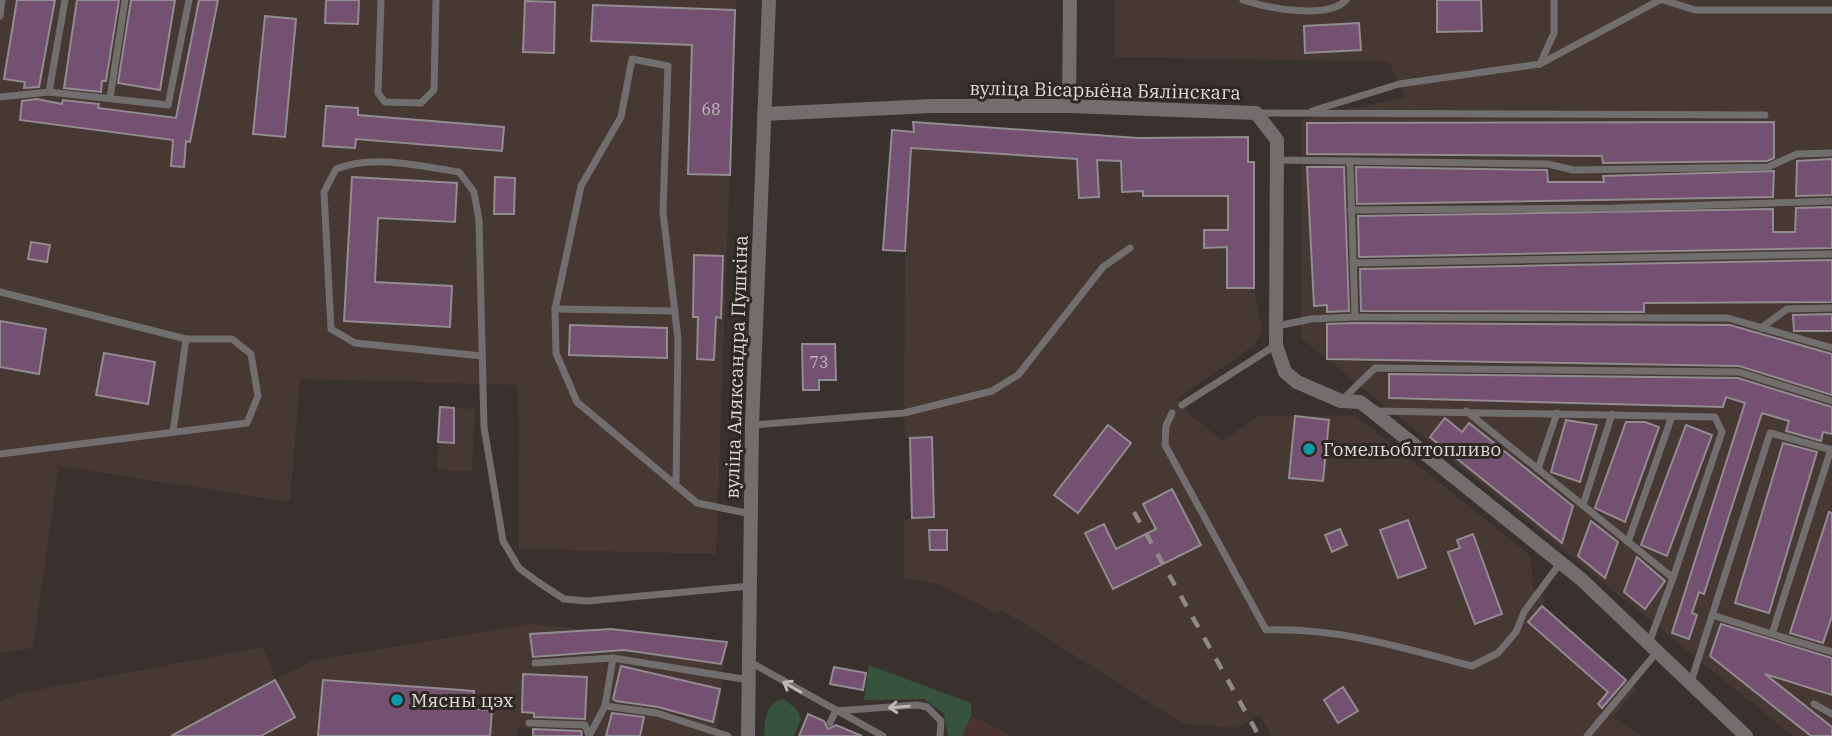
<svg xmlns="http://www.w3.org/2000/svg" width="1832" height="736" font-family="'IBM Plex Serif',serif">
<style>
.commercial{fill:#493433}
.built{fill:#463833}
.green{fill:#37523d}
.building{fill:#745170;stroke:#928b91;stroke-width:2}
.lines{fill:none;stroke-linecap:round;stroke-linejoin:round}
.lane{stroke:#726e6d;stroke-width:7}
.street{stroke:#726e6d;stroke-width:14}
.rail{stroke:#8f8a87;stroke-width:4.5;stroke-dasharray:12 12;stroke-linecap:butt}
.oneway{stroke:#bebab8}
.culture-dot{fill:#0f9aa8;stroke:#2e2724;stroke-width:2.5}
.labels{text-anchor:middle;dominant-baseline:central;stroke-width:6;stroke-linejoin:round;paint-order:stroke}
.number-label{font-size:16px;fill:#c4b8be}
.street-label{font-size:19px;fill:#dedad8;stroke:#2e2724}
.poi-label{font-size:19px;fill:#dedad8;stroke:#2e2724;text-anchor:start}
</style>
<rect width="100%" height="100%" fill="#38312e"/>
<path class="commercial" d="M971,716L1013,736H962Z"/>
<g class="built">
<path d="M0,0H736L716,554L519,549L518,385L300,379L290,502L59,466L33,648L0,653Z"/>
<path d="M1115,0H1832V736H1793L1301,338V120L1405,97L1389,62L1114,57Z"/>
<path d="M911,148L1143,163L1254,162V288L1262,330L1255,345L1178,398L1189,414L1223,441L1259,416L1355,415L1531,556L1533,588L1545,599L1542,607L1637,689L1613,717L1642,736H1272L1259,714L1237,728L1184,724L1002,610L998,614L937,584L904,578V521L911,518L910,439H905L904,413L905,251Z"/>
<path d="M440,407L475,409L472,471L437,470Z"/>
<path d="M528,624L727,642L716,736H601L518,727L516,736H0V701L20,693L264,647L275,679L312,661Z"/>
</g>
<g class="green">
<path d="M869,665L971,703V716L962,736H948L944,714L924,699L864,700Z"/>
<path d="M783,699L797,709L801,719L794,736H764C765,720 765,703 783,699Z"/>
</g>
<g class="building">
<path d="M17,0H55L39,87L24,88L25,82L4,79Z"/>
<path d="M77,0H119L106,81H102L101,92L64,88Z"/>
<path d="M131,0H175L160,90L118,83Z"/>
<path d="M199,0H218L190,142L186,141L184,167L171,166L173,140L20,120L22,101L37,99L62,104L63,100L99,104L98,108L176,118Z"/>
<path d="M326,0H359L358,24L325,23Z"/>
<path d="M1437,0H1481L1482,31L1437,32Z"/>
<path d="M525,1L555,2L554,53L523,52Z"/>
<path d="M593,5L735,10L730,175L688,174L692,45L591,41Z"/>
<path d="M265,16L296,19L285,137L253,134Z"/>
<path d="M1359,23L1361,50L1305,53L1304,26Z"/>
<path d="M326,106L358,108V115L504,127L502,151L356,139L355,148L323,146Z"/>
<path d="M913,122L1138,138L1248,137V162H1254V288H1227V247L1204,248V230H1228V196H1143V191L1122,192L1121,161L1097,160L1099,197L1079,198L1077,159L911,148L905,251L883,250L892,130L914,132Z"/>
<path d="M1774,122V158L1767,161L1603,163L1602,156L1307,154V123Z"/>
<path d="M1832,159V195L1796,196L1797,161Z"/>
<path d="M1307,167H1344L1349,311L1327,312V305L1314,306Z"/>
<path d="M1356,167L1547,170L1548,182H1604L1603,176L1774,171L1773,197L1357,204Z"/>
<path d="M352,177L457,183L455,222L378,218L375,282L452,286L450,327L344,321Z"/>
<path d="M495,177L515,178L514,214H494Z"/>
<path d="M1832,207V248L1359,257L1358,216L1773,209V232H1795L1796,208Z"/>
<path d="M31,242L50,245L47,262L28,259Z"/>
<path d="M694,255L723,256L721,318L716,317L714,360L697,359L698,317H693Z"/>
<path d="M1832,260V302L1644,303V312L1361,311L1360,269Z"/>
<path d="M1832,314V331H1794L1793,315Z"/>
<path d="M0,321L46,329L39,374L0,367Z"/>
<path d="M1355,323L1730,325L1832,354V395L1739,366L1327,359V324Z"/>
<path d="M570,325L667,328V358L569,355Z"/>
<path d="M802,344H835L836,380H819V390H803Z"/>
<path d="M104,353L155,362L148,404L96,395Z"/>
<path d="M1389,374L1738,378L1832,407V434L1823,432L1821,441L1786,431L1789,421L1762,413L1704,594L1699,592L1692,613L1697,615L1689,639L1672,633L1745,403L1726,397L1723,407L1389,398Z"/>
<path d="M440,407L454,408V443L438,442Z"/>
<path d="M1295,416L1329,420L1323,481L1289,478Z"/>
<path d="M1445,418L1462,432L1469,423L1573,506L1562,543L1430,437Z"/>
<path d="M1566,420L1597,425L1580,482L1551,472Z"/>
<path d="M1626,422H1645L1659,427L1625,522L1595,508Z"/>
<path d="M1108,425L1131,443L1078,513L1054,495Z"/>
<path d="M1686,425L1712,435L1667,556L1641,545Z"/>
<path d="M932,437L934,517L912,518L910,438Z"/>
<path d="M1783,443L1817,452L1769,613L1735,603Z"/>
<path d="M1172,489L1201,545L1113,589L1085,533L1104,524L1116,549L1156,529L1143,504Z"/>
<path d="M1829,512L1832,513V616L1823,643L1790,633Z"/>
<path d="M1408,520L1426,568L1398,578L1380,530Z"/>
<path d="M1591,521L1618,542L1605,578L1578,556Z"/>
<path d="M1340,529L1347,545L1332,552L1325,535Z"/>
<path d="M929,530H947V550H930Z"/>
<path d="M1473,534L1502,614L1475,624L1448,552L1460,548L1457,540Z"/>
<path d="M1637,557L1665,581L1645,609L1624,592Z"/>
<path d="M1542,606L1626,680L1602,708L1598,704L1608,692L1528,622Z"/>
<path d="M1721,624L1832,658V695L1765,674L1832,727V736H1811L1710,656Z"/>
<path d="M611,629L727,642L721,664L624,650L533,657L530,634Z"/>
<path d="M621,666L720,689L713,722L658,707L616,701L613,699Z"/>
<path d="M834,667L866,673L863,690L830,684Z"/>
<path d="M523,674L587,677L585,719L534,717V713L522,712Z"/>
<path d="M275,680L295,717L261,736H171Z"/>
<path d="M323,680L474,691L473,709L492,710L490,736H318Z"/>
<path d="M1343,687L1358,711L1338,723L1324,700Z"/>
<path d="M612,713L644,717L640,736H606Z"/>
<path d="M808,714L824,721L828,729L836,725L862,736H799Z"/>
<path d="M533,729L581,731L582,736H533Z"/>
</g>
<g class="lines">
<g class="lane">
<path d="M381,0L378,93L385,102L421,103L434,90L436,0"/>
<path d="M1243,0C1267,8 1327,20 1346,0"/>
<path d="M1663,0L1695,10H1832"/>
<path d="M0,16L2,0"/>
<path d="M1540,64L1660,0"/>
<path d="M49,92L65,0"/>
<path d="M0,97L49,92L168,105L189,0"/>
<path d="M110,98L125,0"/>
<path d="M1312,111L1399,84L1540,64L1554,33V0"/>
<path d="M1257,113L1765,115"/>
<path d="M1277,160L1548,164L1573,170L1768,167L1797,154L1832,153"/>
<path d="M1350,161L1355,317L1728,318L1832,348"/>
<path d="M1351,210L1614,208L1832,201"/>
<path d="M1353,263L1832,254"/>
<path d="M0,292L186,339"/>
<path d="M555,309L675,311"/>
<path d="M1277,326L1311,319L1355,317"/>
<path d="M1761,328L1787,309L1832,308"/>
<path d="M482,356L355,343L331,329L324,192L336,169C375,154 419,166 459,172L474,192L479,220L484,427L503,541L519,568L538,582L564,599L587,601L750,586"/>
<path d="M1343,399L1375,368L1739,372L1832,401"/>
<path d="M1182,405L1276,345"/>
<path d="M1376,411L1715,417L1722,432L1673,578L1466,411"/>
<path d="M1172,413L1166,426L1165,445L1266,630C1337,627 1403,648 1472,666L1498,653L1516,632L1524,612L1561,562"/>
<path d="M753,425L904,413L992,391L1018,375L1103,267L1130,248"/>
<path d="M1831,449L1772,634L1832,652"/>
<path d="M0,454L247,423L258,396L251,354L232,339H186L173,432"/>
<path d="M1538,469L1557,413"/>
<path d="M676,486L678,339L663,212L668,66L632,59L621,117L581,186L555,309L556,353L577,402L697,503L751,514"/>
<path d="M1583,505L1612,414"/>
<path d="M1628,542L1672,416"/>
<path d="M1712,615L1772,634"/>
<path d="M1649,643L1673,578"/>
<path d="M750,662L883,736"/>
<path d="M535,663L613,658L749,680"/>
<path d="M1691,682L1770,433L1832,450"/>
<path d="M1814,704L1832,714"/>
<path d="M605,706L657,713L728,736"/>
<path d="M836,711L917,705L927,707L941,721L940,736"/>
<path d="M529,723L585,725L589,736"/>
<path d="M830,723L835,712"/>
<path d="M589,736L605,706L613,658"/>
<path d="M1587,736L1657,652"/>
</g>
<g class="street">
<path d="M1069,106L1070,0"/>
<path d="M764,114L932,106H1069L1256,113L1277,140L1276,345L1285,372L1297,382L1341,401L1360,402L1372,411L1581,579L1746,736"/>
<path d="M748,736L752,425L769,0"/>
</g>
<path class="rail" d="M1134,512L1259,736"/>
</g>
<defs><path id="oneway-shaft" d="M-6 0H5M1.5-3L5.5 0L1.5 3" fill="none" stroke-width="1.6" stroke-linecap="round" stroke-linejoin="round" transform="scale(1.75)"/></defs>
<g class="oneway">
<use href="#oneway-shaft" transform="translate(792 687) rotate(-150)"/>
<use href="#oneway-shaft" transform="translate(899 707) rotate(175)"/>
</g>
<g class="culture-dot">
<circle cx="1309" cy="449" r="7"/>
<circle cx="397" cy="700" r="7"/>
</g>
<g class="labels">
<g class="number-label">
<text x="711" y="109">68</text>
<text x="819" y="362">73</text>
</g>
<g class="street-label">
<text transform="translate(1105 90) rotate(1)">вуліца Вісарыёна Бялінскага</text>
<text transform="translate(736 367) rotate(-88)">вуліца Аляксандра Пушкіна</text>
</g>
<g class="poi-label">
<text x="1323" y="449">Гомельоблтопливо</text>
<text x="411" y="700">Мясны цэх</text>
</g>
</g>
</svg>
